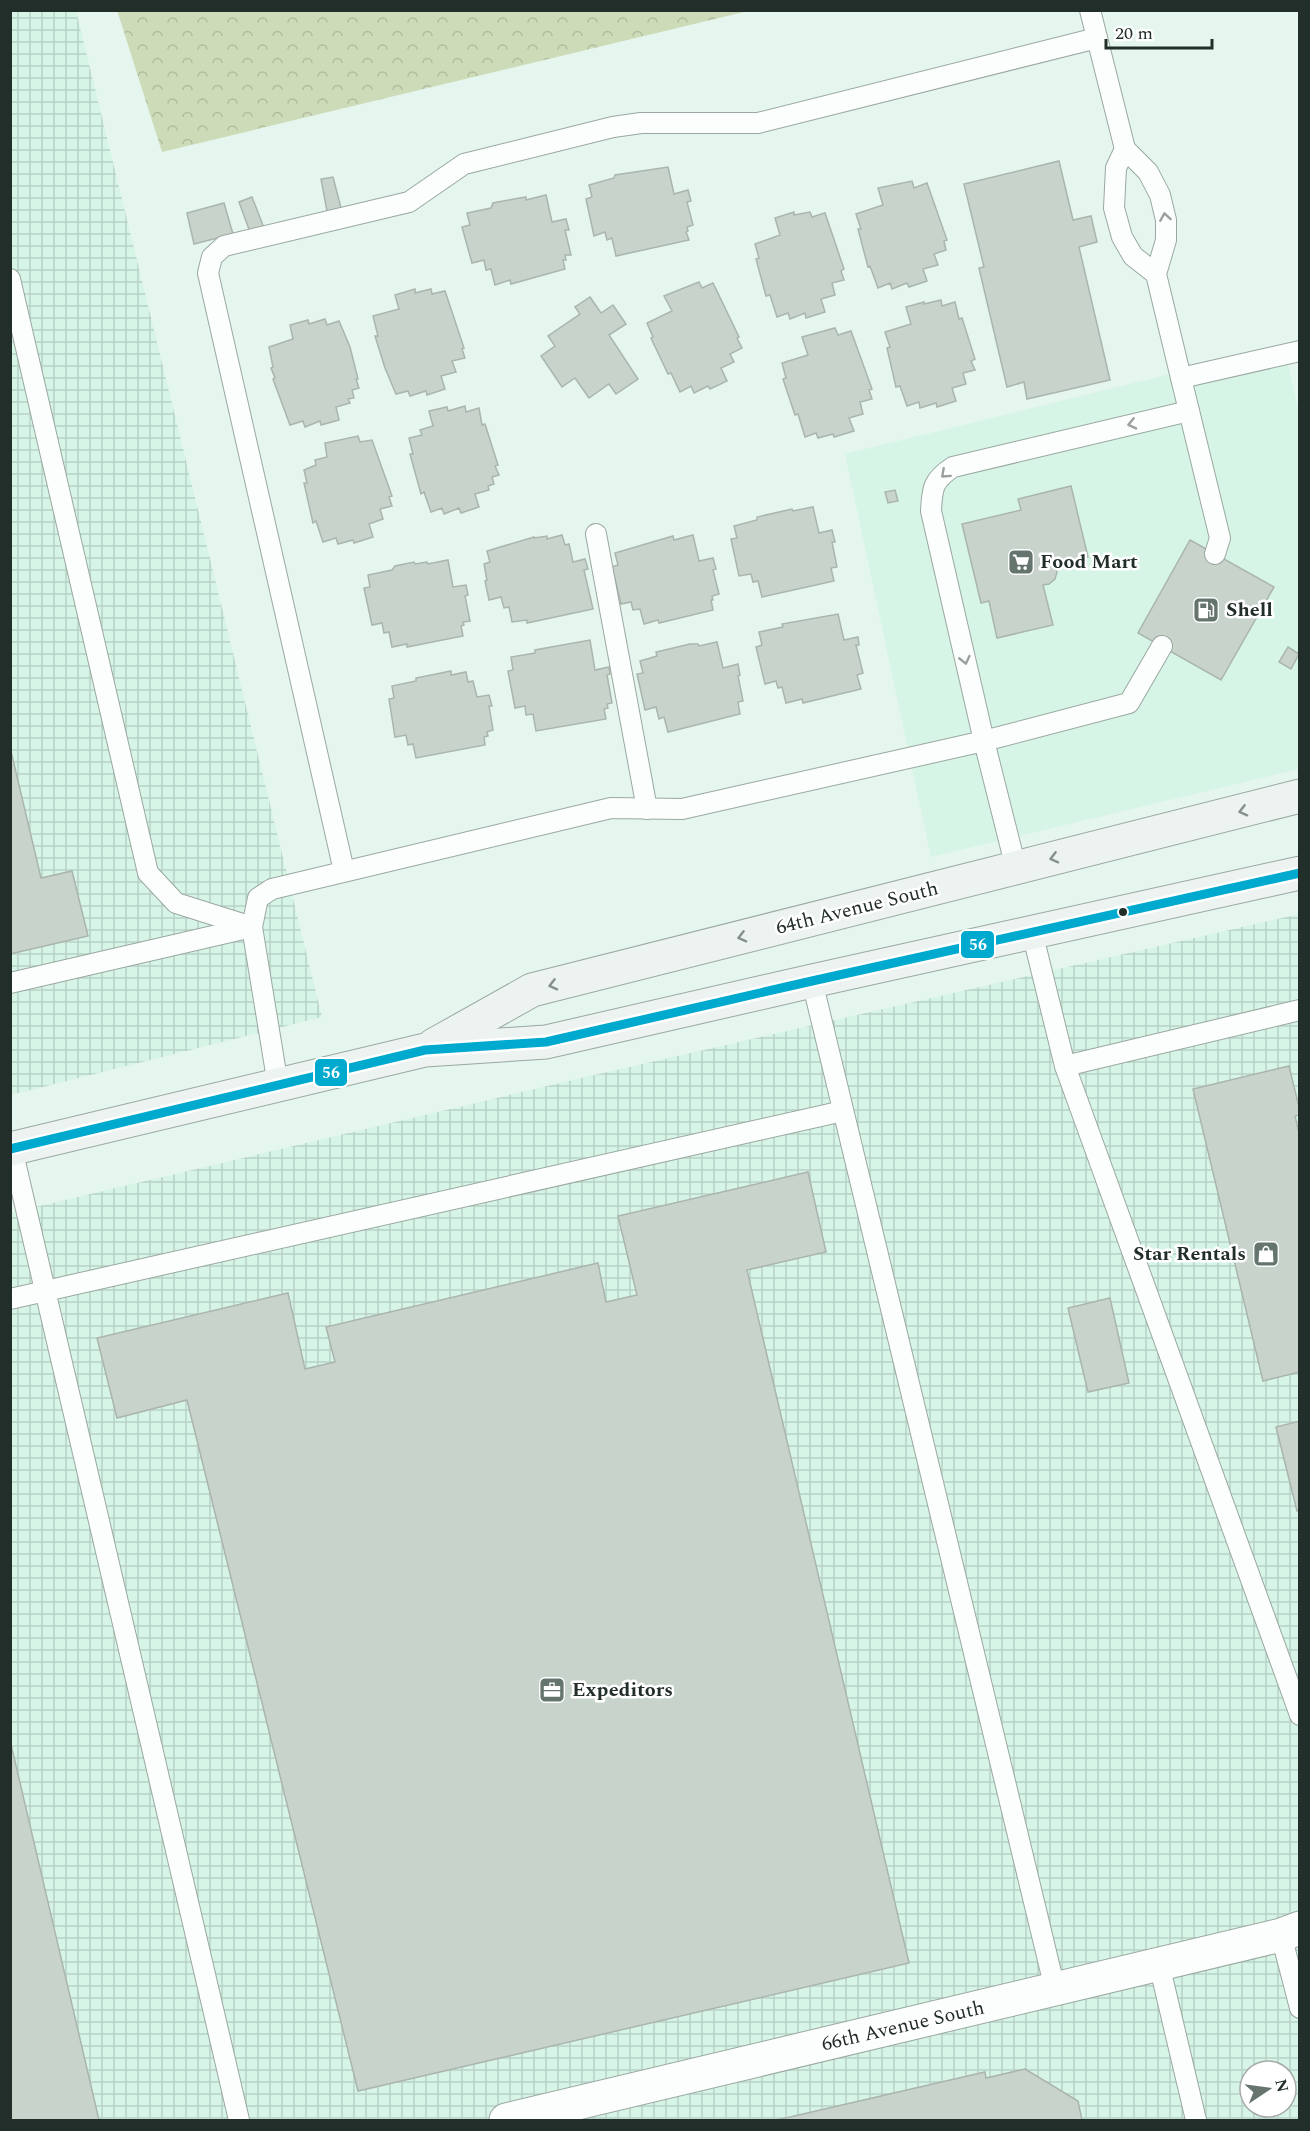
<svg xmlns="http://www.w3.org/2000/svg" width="1310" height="2131" font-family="Spectral,serif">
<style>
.built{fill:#d7f5e7}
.industrial{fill:url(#industrial-grid);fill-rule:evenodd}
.forest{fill:url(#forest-crowns)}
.building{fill:#c8d4cb;stroke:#aab5ad;stroke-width:1.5}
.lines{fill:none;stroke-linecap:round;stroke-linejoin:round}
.lane-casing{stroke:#9aa8a1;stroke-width:22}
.street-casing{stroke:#9aa8a1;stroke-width:35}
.secondary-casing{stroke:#9aa8a1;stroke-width:35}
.lane{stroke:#fbfefc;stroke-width:20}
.street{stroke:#fbfefc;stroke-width:33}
.secondary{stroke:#ecf3f1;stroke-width:33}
.bus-1-casing{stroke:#fff;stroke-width:14}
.bus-1{stroke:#00a9ce;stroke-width:9}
.oneway{stroke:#99a09d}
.oneway2{stroke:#87908d}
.bus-dot{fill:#222e29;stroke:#fff;stroke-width:2}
.labels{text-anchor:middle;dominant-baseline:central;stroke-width:5;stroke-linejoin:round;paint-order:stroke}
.poi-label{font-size:20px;font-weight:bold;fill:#222e29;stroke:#fff;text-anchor:start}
.street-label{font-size:20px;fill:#222e29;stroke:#fff}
.line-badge{stroke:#fff;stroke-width:2}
.badge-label{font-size:16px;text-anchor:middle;font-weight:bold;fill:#fff}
</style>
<defs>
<pattern id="industrial-grid" width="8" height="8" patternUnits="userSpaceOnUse" patternTransform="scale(1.5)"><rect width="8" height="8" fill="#d7f5e7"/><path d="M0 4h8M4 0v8" fill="none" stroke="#b8d2c6"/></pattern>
<pattern id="forest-crowns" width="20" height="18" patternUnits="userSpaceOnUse" patternTransform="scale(1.5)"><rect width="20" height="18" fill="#cedbb8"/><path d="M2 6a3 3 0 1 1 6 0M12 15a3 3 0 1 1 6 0" fill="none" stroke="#b1bc9e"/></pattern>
</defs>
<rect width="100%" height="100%" fill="#e4f6ed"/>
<path class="built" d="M1284,346L1300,418L1299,769L931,857L845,454Z"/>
<g class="industrial">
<path d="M10,11H76L322,1017L11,1095Z"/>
<path d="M1299,914V2120H11L10,1213L590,1076ZM1250,2071H1286V2107H1250Z"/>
</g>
<path class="forest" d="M117,10H748V11L162,152Z"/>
<g class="building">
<path d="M1059,161L1073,220L1091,216L1097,242L1079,247L1110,380L1027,399L1024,382L1007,387L979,268L984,267L964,184Z"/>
<path d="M668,167L674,194L688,190L691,201L687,202L693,225L687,227L688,231L686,232L689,240L616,256L612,238L607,240L605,232L594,236L586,199L592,197L589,185L614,178L615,175Z"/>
<path d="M333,177L341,208L327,211L321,179Z"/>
<path d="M912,181L914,188L927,183L947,240L944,241L946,250L934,254L938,265L923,269L927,281L909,287L907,283L892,289L890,283L878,288L870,266L868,267L858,229H861L856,214L883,205L878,188Z"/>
<path d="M546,195L552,222L566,219L569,230H565L571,255H565L566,260H563L565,269L511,284L510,280L495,285L491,269L486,270L484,260L472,263L462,227L470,225L467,213L491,208L493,203L514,199L526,197V200Z"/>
<path d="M252,197L264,228L250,232L239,202Z"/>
<path d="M224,203L233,234L194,244L187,213Z"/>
<path d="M794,212V215L810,212L812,217L825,213L844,269L841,271L844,280L832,283L835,295L821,299L825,312L806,318L805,313L790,319L788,313L777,317L770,295L766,296L756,259L759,258L755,244L780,235L775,218Z"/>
<path d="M699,282L702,288L713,283L739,337L737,338L742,348L730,354L734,362L721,368L727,381L710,389L708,386L694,393L691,386L680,392L671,373L668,374L651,338L653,337L647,323L672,311L664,296Z"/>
<path d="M415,289V293L431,289L432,294L445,291L464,348L462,349L465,358L452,361L456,372L441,376L445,389L427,395L426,391L410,396L408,391L396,394L385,368L375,336H378L373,316L399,309L395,295Z"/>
<path d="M590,297L601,313L613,305L626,324L609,335L638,379L616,394L609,384L589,398L575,378L562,387L541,356L555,346L548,336L580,314L575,307Z"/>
<path d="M941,300L942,306L955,302L959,319L962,318L975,359L971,361L975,370L963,373L966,384L952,388L956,401L937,407L936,403L920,408L919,402L907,406L900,386L896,387L887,348L890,347L885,332L911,324L906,307L924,302V304Z"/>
<path d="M325,319L327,325L339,321L350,347L358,379H356L359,388L352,390L354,398L348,399L350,403L336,407L339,420L321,425L320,421L305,427L303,421L290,425L273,379L275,378L271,368L273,367L269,347L293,339L290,325L308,320L309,324Z"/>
<path d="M835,328L838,335L851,331L872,389L869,390L872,399L860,402L863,414L849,418L854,431L834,437L833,434L818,438L816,433L805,437L798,414L795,415L783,379L786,378L782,363L808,355L802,337Z"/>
<path d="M465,406L466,412L479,408L482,425L485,424L498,465L495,466L499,475L492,477L494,484L488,486L489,490L475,494L479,507L461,513L459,508L444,514L442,508L431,512L424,492L421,494L410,454H413L409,438L422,435L420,430L433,426L429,411L447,407L448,411Z"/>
<path d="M358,436L360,442L372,440L392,496L389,497L392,506L380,509L383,519L369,524L373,537L354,543L353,540L338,544L336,538L323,542L316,521L313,523L304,483H307L304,470L316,465L315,460L327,457L325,443Z"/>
<path d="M1071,486L1088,557L1055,567L1057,572L1055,579L1049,584L1043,585L1053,625L997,638L989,601L981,603L962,524L1021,510L1018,499Z"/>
<path d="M895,490L898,501L888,503L885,492Z"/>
<path d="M813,507L819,533L832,530L835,542H832L837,567L831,568L834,581L762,597L758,581L753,582L751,574L739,576L731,539L737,538L734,526L757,520V517L792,509L793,511Z"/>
<path d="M562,535L565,545L569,544L573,562L585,559L588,569L584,570L593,609L527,623V620L512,622L509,607L504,608L501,597L489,600L485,581L487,580L484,564L490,562L487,551L534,537V538L547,536V539Z"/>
<path d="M693,535L699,561L713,558L716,569L713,570L719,594L712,596L713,600H711L713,610L659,623L658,620L644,624L640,609L633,610L631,602L621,604L612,567L618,565L615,553L673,536L674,540Z"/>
<path d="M1190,540L1274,587L1221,680L1138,633Z"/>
<path d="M448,560L453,587L466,585L468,595L465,596L470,621L463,622L464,625L461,626L463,636L407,647V644L392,647L389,632L384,633L382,623L372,625L364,588L370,587L368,575L392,570L395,566L414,562L415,564L427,562L428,564Z"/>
<path d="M838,614L844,640L858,637L859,645H856L863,673L857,675L861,689L803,703L802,699L786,703L782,687L778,688L776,681L765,684L756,647L762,645L759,632L783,627L782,624Z"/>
<path d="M590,640L595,670L609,667L610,674L607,675L612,703L607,704L608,708L604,709L606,719L536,731L533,714L526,715L525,706L515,708L508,671L513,670L511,657L535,653V650Z"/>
<path d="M717,642L723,668L738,664L740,675L738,676L743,701L738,702L740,714L668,732L664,717L659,719L656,707L645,710L637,674L643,673L640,661L657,656L656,652L690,644H698L699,646Z"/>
<path d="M1288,647L1299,654L1291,669L1279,662Z"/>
<path d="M451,671V675L466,672L468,682L473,681L477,697L489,695L492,706H489L493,730L487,732L488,736L484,737L485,745L416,758L413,744L408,745L406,735L395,737L389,699L394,698L392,686L416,681V678Z"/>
<path d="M10,747L41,878L72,871L88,936L10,954Z"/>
<path d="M1289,1066L1300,1111V1115L1295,1116L1300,1137V1372L1263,1381L1193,1089Z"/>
<path d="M808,1172L826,1252L747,1270L909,1963L358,2091L187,1400L117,1418L97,1338L288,1293L305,1369L335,1362L326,1327L598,1263L606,1302L637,1295L618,1216Z"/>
<path d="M1110,1298L1129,1383L1088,1392L1068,1308Z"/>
<path d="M1300,1421V1511H1297L1276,1427Z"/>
<path d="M10,1740L99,2120H10Z"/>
<path d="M1025,2069L1078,2101L1082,2120H777L985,2072L986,2078Z"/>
</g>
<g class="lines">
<defs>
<g id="lane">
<path d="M1090,10L1125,149"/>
<path d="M1156,274L1133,256L1122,237L1114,208L1116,168L1125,149L1148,172L1160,195L1166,220V240L1156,274L1181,378L1300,351"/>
<path d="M10,279L148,873L176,903L252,927"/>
<path d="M1181,378L1220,538L1215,554"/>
<path d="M596,534L647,809"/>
<path d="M1162,646L1129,703L984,741L931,511C932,488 933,480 953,467L1189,411"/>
<path d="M344,871L208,273L212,257L224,246L409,202L464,164L613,127L641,123H758L1097,38"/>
<path d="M1032,932L1065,1066L1300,1010"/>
<path d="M812,981L1055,1989"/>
<path d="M10,983L252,927"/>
<path d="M1065,1066L1300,1715"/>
<path d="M278,1085L252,927L258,898L272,889L611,808L682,809L984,741L1016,868"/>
<path d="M12,1149L239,2120"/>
<path d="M10,1299L843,1111"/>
<path d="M1281,1935L1300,2008"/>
<path d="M1159,1964L1196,2120"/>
</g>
<path id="street" d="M506,2120L1281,1935L1300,1928"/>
<g id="secondary">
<path d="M434,1045L532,990L1300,796"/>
<path d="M10,1149L425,1050L546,1042L812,981L1300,873"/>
</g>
</defs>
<use href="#lane" class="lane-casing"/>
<use href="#street" class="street-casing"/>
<use href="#secondary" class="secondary-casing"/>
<use href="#lane" class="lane"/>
<use href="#street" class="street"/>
<use href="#secondary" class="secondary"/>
<defs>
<path id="bus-1" d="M10,1149L425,1050L546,1042L812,981L1300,873"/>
</defs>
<use href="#bus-1" class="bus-1-casing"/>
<use href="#bus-1" class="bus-1"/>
</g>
<defs><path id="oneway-chevron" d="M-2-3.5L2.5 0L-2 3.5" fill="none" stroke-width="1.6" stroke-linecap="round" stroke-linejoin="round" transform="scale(1.5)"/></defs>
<g class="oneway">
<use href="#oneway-chevron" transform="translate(1165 217) rotate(-99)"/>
<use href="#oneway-chevron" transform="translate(1132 424) rotate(167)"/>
<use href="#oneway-chevron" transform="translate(945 474) rotate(138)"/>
<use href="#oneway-chevron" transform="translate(965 660) rotate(77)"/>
</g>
<g class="oneway2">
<use href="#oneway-chevron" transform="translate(1243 811) rotate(166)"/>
<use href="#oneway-chevron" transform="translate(1054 858) rotate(166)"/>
<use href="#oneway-chevron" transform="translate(742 937) rotate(166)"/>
<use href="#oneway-chevron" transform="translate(553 985) rotate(166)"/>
</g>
<defs>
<symbol id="supermarket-square" viewBox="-11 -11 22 22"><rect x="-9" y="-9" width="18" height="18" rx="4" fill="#66746e" stroke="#fff"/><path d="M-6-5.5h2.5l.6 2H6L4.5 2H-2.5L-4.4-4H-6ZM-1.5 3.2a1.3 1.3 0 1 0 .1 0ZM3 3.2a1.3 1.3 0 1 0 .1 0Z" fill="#fff"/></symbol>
<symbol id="fuel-square" viewBox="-11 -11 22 22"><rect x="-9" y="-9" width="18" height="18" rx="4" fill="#66746e" stroke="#fff"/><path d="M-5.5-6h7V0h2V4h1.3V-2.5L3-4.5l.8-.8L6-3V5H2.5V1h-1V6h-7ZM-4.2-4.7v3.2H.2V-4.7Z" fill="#fff"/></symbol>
<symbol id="shop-square" viewBox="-11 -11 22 22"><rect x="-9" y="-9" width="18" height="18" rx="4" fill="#66746e" stroke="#fff"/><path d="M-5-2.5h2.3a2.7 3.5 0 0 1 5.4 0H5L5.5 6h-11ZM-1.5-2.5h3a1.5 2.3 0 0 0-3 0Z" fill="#fff"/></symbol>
<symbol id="office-square" viewBox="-11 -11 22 22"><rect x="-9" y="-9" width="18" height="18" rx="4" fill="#66746e" stroke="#fff"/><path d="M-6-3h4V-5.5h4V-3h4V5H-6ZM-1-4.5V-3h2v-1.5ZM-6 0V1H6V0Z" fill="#fff"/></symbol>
</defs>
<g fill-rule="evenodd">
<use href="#supermarket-square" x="1006" y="547" width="30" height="30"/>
<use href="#fuel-square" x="1191" y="595" width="30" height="30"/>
<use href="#shop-square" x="1251" y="1239" width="30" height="30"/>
<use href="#office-square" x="537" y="1675" width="30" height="30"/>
</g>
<circle class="bus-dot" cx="1123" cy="912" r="5"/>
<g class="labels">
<g class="poi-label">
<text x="1040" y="562">Food Mart</text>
<text x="1226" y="610">Shell</text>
<text x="1246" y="1254" text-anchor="end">Star Rentals</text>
<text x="572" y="1690">Expeditors</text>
</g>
<g class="street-label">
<text transform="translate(857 908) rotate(-14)">64th Avenue South</text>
<text transform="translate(903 2026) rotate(-13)">66th Avenue South</text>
</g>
</g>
<g class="line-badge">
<rect x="960" y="930" width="35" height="29" rx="6" fill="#00a9ce"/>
<rect x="314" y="1058" width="34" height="29" rx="6" fill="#00a9ce"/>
</g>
<g class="badge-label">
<text x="978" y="950">56</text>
<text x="331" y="1078">56</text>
</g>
<rect width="1310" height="2131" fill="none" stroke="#222e29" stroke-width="24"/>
<g transform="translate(1268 2089) rotate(77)"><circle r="28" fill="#ffffff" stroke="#a7aba9" stroke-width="1.5"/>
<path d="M0-4.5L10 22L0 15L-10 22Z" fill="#66746e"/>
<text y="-9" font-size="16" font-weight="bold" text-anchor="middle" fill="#222e29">N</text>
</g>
<path d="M1106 39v9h106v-9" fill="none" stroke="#222e29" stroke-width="3"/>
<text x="1115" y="39" font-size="18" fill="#222e29" stroke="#ffffff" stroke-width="4.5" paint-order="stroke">20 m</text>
</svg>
